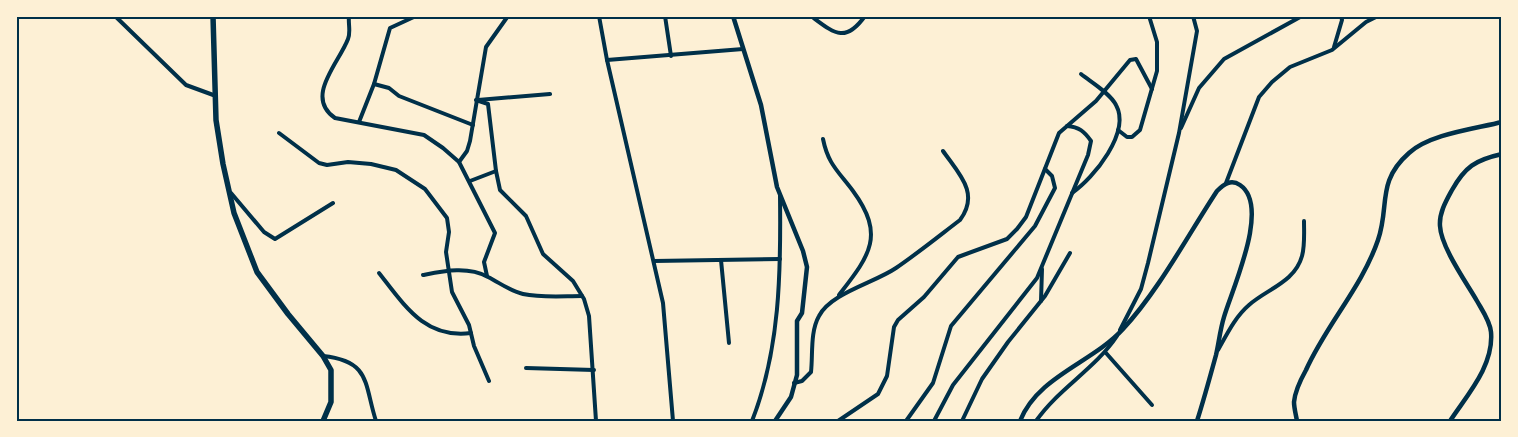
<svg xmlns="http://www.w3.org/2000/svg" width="1518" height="437" font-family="Helvetica,sans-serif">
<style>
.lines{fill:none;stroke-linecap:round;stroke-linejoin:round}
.minor{stroke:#003049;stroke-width:4}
.tertiary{stroke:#003049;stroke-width:4.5}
.primary{stroke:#003049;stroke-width:5.5}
.neatline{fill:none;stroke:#003049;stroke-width:2}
</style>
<rect width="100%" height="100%" fill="#fdf0d5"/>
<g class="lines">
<g class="minor">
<path d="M115,16L186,85L216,96"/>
<path d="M349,16C348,24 351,32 348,39C339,63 304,97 335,118L424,135L443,148L459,162L495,233L484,262L487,276"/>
<path d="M599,16L607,60L663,303L673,421"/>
<path d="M665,16L671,56"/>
<path d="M811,16C834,33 845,44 865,16"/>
<path d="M1334,47L1342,20L1341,16"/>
<path d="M607,60L743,49"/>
<path d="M374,84L389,88L399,96L473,125"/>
<path d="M476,100L488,104L496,171L500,190L526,216L543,254L573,281L584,299L589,316L596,421"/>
<path d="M478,100L550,94"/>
<path d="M359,122L374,84L390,28L416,16"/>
<path d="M1181,128L1199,88L1224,59L1302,16"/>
<path d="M1118,130L1127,137H1132L1140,130L1157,71V42L1149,16"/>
<path d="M279,133L319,163L327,165L348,162L371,164L396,170L425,189L447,218L449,232L446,252L452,292L469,325L474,346L489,381"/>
<path d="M823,139C828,164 838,171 853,191C886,236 869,256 839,295"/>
<path d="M459,162L467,151L470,141L486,47L508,16"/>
<path d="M470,181L496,171"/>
<path d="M1226,183L1259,97L1272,82L1290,67L1332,50L1366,22L1378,16"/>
<path d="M231,193L264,232L275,239L333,203"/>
<path d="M1072,193C1094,178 1131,132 1116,105C1110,93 1091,82 1081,74"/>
<path d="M721,260L729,343"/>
<path d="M654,261L780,259"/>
<path d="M379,273C405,306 425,339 471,333"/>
<path d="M423,275C444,271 468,266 488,277C500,283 510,291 523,294C542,298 563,296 582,296"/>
<path d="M1041,301L1042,269"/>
<path d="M1120,330L1141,289L1148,263L1179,133L1197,31L1193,16"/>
<path d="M1218,350C1227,334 1235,317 1249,305C1267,289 1295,282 1302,256C1305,246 1304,232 1304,221"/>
<path d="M1106,353L1152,405"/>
<path d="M323,356C371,361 364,384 376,421"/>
<path d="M526,368L594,370"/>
<path d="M794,383L802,381L811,372C813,354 810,332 819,316C831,293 874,283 896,268C918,253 939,236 960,220C980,193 959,174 943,151"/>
<path d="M752,421C780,350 781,272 780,196"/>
<path d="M838,421L878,394L887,376L894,327L898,320L924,297L958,257L1007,239L1017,229L1026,217L1059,133L1096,101L1130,60L1136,59L1152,89"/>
<path d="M906,421L933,383L951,326L1035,226L1055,188L1052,176L1045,169"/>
<path d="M934,421L953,385L1037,278L1088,155L1091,141C1084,131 1079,127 1067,126"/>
<path d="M962,421L982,379L1008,342L1045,296L1070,253"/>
<path d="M1036,421C1059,388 1095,369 1117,336"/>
</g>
<g class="tertiary">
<path d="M733,16L761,105L777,187L803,251L807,267L802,313L797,321V375L791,397L775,421"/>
<path d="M1020,421C1038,376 1092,363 1123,329C1159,290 1188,235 1217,191C1224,184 1231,179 1240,185C1271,206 1232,289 1224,317C1220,330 1219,342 1216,355C1210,377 1204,399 1197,421"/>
<path d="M1297,421C1296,415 1294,408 1294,402C1295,391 1301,379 1306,370C1326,325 1362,287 1378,240C1390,206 1376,182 1409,153C1430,134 1474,129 1502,122"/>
<path d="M1450,421C1467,395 1494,366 1491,332C1490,321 1482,310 1477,301C1466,282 1441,247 1440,226C1439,213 1446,201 1452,190C1465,167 1475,160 1502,154"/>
</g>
<path class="primary" d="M213,16L216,120L223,164L234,213L257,272L288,314L323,356L331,370V402L323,421"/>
</g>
<rect width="1518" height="437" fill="none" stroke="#fdf0d5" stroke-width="35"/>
<rect x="18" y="18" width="1482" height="402" class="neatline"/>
</svg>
